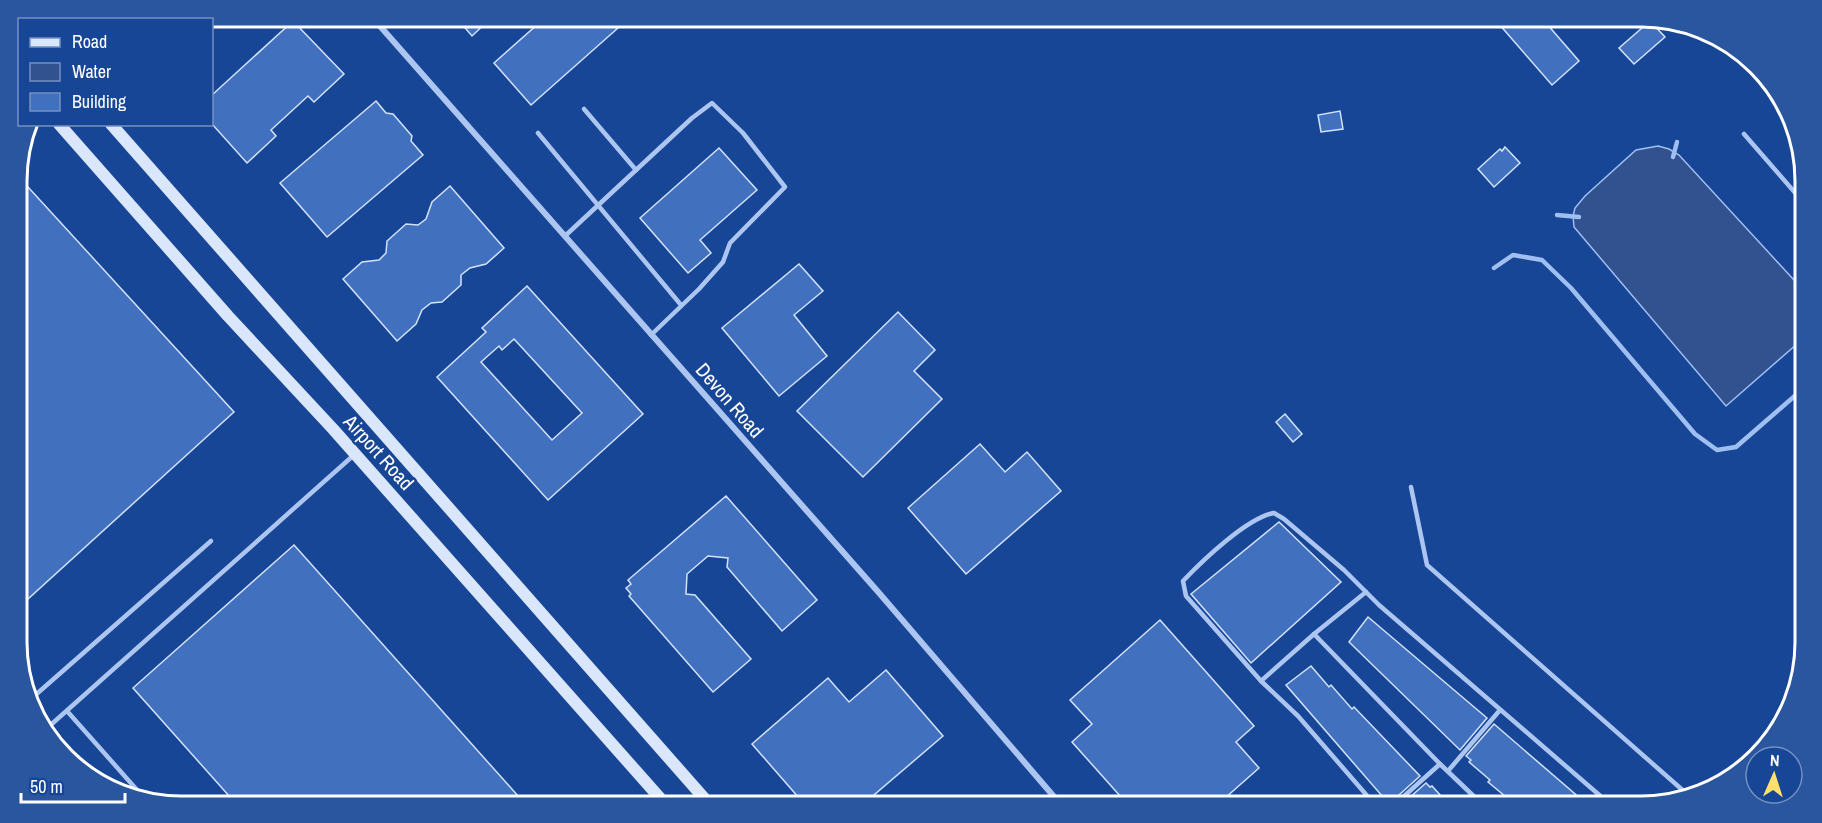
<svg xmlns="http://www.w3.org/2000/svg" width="1822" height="823" font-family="'Archivo Narrow',sans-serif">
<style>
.water{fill:#32528f;stroke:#9fbff3;stroke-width:1.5}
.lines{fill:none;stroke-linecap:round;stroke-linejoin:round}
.stream{stroke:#9fbff3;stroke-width:4.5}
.building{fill:#4170bf;stroke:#d3e2fc;stroke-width:1.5;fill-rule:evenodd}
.service{stroke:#acc6f1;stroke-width:4.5}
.minor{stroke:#acc6f1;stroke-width:6}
.secondary{stroke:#dae6fc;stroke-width:12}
.labels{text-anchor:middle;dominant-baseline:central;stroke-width:5;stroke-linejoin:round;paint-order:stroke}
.street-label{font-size:20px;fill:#fff;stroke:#184697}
.rim{fill:none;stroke:#fff;stroke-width:3}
</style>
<rect width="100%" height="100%" fill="#184697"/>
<path class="water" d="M1658,146L1669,149L1679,155L1805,292V337L1726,406L1574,227L1573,216L1575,208L1585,196L1636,150Z"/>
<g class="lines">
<g class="stream">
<path d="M1673,157L1677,142"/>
<path d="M1557,215L1579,217"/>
<path d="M1494,268L1513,255L1542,260L1571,288L1695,434L1717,450L1736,447L1805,387"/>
<path d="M1802,378L1805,380"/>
</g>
</g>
<g class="building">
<path d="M455,16H493L472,36Z"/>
<path d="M547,16H608L618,28L531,105L494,63Z"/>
<path d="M1492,16H1540L1579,61L1552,85Z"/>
<path d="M293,21L344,74L314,102L308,96L271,130L276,136L247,163L212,124V95Z"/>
<path d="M1650,21L1665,37L1634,64L1619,48Z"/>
<path d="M376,101L386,113L393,114L412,136L411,141L423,155L327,237L280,183Z"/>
<path d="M1340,111L1343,129L1321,132L1318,115Z"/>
<path d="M1505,147L1520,163L1494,187L1478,169L1500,149L1502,151Z"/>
<path d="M719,148L757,190L700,240L711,253L688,273L640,218Z"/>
<path d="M17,175L234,412L18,608Z"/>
<path d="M450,186L504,248L486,264L470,268L461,275V285L442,302L431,303L422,310L416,324L397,341L343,279L362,262L379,260L386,253L387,241L406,224L418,225L426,219L432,202Z"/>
<path d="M799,264L823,291L794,315L827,356L779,396L722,328Z"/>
<path d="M527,286L643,414L548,500L437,377L486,332L482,328ZM514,339L582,413L552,440L481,362L499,346L502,350Z"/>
<path d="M898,312L935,350L914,371L942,399L863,477L797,411Z"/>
<path d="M1285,414L1302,434L1293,442L1276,422Z"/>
<path d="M980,444L1005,472L1027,452L1061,491L966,574L908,508Z"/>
<path d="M726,496L817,600L782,631L727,567L728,558L708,556L687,574L686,594L695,595L751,659L713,692L629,596L631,594L626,588L631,584L628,580Z"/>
<path d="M1279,522L1341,582L1251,663L1191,594Z"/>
<path d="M294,545L527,806H238L133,688Z"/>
<path d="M1368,617L1487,718L1460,750L1349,642Z"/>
<path d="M1160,620L1254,726L1236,742L1259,768L1216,806H1129L1072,742L1092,724L1070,700Z"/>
<path d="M1311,666L1329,687L1331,685L1352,709L1354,707L1420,776L1389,804L1286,685Z"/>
<path d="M886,670L943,736L861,806H806L752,744L828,678L849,702Z"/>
<path d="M1494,724L1589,806H1517L1488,782L1490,780L1469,762L1471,760L1466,756Z"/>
<path d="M1426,783L1430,787L1432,786L1450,806H1400Z"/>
</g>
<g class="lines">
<g class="service">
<path d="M584,109L636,170"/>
<path d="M538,133L681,305"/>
<path d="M1744,134L1804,203"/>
<path d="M565,236L692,118L712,103L743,133L785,187L730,243L723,262L699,289L651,335"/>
<path d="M1411,487L1427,565L1687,794"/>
<path d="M1314,634L1366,592"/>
<path d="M1261,681L1314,634L1440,764L1484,806"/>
<path d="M32,698L211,541"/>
<path d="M67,711L145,799"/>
<path d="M45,730L355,454"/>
<path d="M1448,771L1500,710"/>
<path d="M1376,806L1298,716L1261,681L1186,596L1183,581C1203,560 1247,518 1274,513L1284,519L1344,570L1379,605L1612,806"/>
<path d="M1393,806L1440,764"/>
</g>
<path class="minor" d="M372,17L880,594L1062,806"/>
<g class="secondary">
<path d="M59,124L228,316L333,429L667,806"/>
<path d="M111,124L711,806"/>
</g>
</g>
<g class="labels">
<g class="street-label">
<text transform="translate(730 400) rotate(49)">Devon Road</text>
<text transform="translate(379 452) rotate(48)">Airport Road</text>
</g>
</g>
<path d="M0 0H1822V823H0ZM181 27H1641A154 154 0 0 1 1795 181V642A154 154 0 0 1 1641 796H181A154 154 0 0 1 27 642V181A154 154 0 0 1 181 27Z" fill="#2a559f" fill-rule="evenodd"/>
<path class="rim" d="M181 27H1641A154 154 0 0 1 1795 181V642A154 154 0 0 1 1641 796H181A154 154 0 0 1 27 642V181A154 154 0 0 1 181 27Z"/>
<rect x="18" y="18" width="195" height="108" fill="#184697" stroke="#7490c1" stroke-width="1.5"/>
<rect x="30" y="38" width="30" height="9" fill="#dae6fc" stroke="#7490c1" stroke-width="1.5"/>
<text x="72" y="48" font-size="18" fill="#ffffff">Road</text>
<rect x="30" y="63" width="30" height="18" fill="#32528f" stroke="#7490c1" stroke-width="1.5"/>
<text x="72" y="78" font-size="18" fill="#ffffff">Water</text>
<rect x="30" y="93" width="30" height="18" fill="#4170bf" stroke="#7490c1" stroke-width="1.5"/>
<text x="72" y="108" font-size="18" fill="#ffffff">Building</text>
<g transform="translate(1774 775) rotate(3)"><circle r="28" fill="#184697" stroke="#7490c1" stroke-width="1.5"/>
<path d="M0-4.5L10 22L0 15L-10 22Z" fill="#ffe06c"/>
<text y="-9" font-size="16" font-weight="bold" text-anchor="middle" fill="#ffffff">N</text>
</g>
<path d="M21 793v9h104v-9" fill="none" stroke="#ffffff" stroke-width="3"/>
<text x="30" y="793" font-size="18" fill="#ffffff" stroke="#184697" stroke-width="4.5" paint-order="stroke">50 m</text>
</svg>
